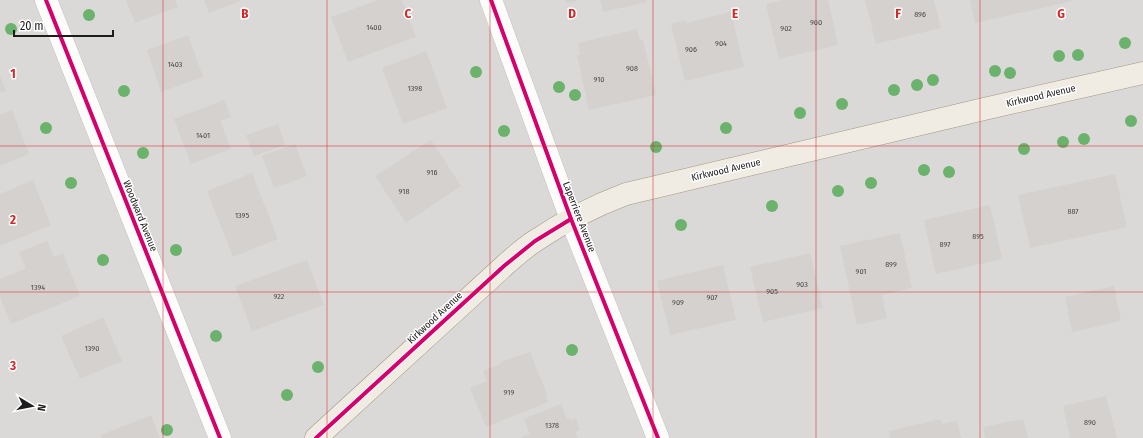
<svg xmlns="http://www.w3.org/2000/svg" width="1143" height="438" font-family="'Fira Sans Condensed',sans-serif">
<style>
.residential{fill:#dbd9d7}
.building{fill:#d4d1ce}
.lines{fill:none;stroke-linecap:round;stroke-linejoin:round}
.minor-casing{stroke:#c4c4c1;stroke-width:23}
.major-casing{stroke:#a29782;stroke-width:23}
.minor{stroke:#fcfcfb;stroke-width:22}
.major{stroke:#f0ebe3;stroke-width:22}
.cycleway-casing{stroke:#fff;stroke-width:6}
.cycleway{stroke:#d6006c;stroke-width:4}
.tree{fill:#6bb26d}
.grid{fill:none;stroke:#d62828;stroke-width:1;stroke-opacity:0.55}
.labels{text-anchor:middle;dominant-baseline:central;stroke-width:3;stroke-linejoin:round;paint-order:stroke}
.number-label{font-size:8px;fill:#4b4a49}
.street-label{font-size:10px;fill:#1d1d1d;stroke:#fff}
.grid-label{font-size:13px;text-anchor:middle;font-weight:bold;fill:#d62828;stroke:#fff;stroke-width:3;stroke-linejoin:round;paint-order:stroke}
</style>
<rect width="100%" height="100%" fill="#eceae5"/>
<rect class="residential" x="0" y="0" width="1143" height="438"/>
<g class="building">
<path d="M126,0H175L178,7L135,23Z"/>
<path d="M204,0H240V1L209,13Z"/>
<path d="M378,0H402L416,37L348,62L331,17Z"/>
<path d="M565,0H577V1L566,3Z"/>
<path d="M600,0H647V2L603,12Z"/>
<path d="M784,0H828L838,45L779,59L766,4Z"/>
<path d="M865,0H934L941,28L876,44Z"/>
<path d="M970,0H1072L1073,1L975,23Z"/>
<path d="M731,12L744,67L685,81L671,24L686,20V23Z"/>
<path d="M637,29L640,41L643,40L656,95L589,110L577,55H580L578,43Z"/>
<path d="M188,35L203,77L161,92L147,50Z"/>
<path d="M426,51L447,108L403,124L382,68Z"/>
<path d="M0,76L6,91L0,93Z"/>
<path d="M224,100L231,117L220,121L231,149L191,164L174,119Z"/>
<path d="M12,110L29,154L0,166V115Z"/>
<path d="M278,124L285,145L254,156L246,135Z"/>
<path d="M431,140L461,186L406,223L375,176Z"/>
<path d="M295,144L307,176L274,188L262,156Z"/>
<path d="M252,173L278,239L233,257L207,191Z"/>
<path d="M1115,174L1127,227L1030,248L1018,195Z"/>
<path d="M33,180L51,225L0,246V194Z"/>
<path d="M990,205L1002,259L936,274L924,220Z"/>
<path d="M900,233L912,288L882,295L887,318L857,325L840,246Z"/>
<path d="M47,241L54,257L63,253L80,296L11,324L0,297V279L26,268L19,252Z"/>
<path d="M810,253L823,308L763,322L750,267Z"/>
<path d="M307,260L324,305L252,331L235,286Z"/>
<path d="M723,265L736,320L670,335L657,281Z"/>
<path d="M1114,286L1121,321L1072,332L1065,297Z"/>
<path d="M103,317L122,361L80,379L61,336Z"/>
<path d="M530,352L548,397H546L548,402L486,427L470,388L487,381L483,371L501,364V362Z"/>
<path d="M1106,396L1117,438H1070L1063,406Z"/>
<path d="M561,404L567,419L570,418V420L576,418L580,430L575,432L578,438H520L530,434L524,419Z"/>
<path d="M151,415L160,438H102L101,435Z"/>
<path d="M941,419L942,424L957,421L961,438H890L889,431Z"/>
<path d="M1023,419L1028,438H985L983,427Z"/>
</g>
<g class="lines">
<defs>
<g id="minor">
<path d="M46,0L220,438"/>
<path d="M491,0L571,219L658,438"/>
</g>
<path id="major" d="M316,438L504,266C514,257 524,248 535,241C563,222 594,206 626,194L984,109L1143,73"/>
</defs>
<use href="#minor" class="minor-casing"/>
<use href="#major" class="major-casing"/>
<use href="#minor" class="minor"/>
<use href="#major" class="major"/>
<defs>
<g id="cycleway">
<path d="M46,0L220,438"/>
<path d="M491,0L571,219L658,438"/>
<path d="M316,438L504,266L535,241L571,219"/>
</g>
</defs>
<use href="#cycleway" class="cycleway-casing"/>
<use href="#cycleway" class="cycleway"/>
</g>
<g class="tree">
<circle cx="89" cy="15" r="6"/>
<circle cx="11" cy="29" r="6"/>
<circle cx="1125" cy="43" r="6"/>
<circle cx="1078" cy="55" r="6"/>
<circle cx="1059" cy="56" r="6"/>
<circle cx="995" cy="71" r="6"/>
<circle cx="476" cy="72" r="6"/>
<circle cx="1010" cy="73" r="6"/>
<circle cx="933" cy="80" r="6"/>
<circle cx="917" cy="85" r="6"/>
<circle cx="559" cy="87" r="6"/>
<circle cx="894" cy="90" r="6"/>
<circle cx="124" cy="91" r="6"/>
<circle cx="575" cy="95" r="6"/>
<circle cx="842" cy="104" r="6"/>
<circle cx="800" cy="113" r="6"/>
<circle cx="1131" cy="121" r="6"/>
<circle cx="46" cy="128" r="6"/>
<circle cx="726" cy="128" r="6"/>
<circle cx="504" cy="131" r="6"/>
<circle cx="1084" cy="139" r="6"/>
<circle cx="1063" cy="142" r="6"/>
<circle cx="656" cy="147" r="6"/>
<circle cx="1024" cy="149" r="6"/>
<circle cx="143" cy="153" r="6"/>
<circle cx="924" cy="170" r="6"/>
<circle cx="949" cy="172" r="6"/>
<circle cx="71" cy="183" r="6"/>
<circle cx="871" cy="183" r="6"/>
<circle cx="838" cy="191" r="6"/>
<circle cx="772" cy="206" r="6"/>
<circle cx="681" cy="225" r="6"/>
<circle cx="176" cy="250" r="6"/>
<circle cx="103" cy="260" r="6"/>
<circle cx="216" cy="336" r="6"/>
<circle cx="572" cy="350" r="6"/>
<circle cx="318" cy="367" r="6"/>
<circle cx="287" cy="395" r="6"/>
<circle cx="167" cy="430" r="6"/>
</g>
<path class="grid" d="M163,0V438M327,0V438M490,0V438M653,0V438M816,0V438M980,0V438M0,146H1143M0,292H1143"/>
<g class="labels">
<g class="number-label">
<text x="920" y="14">896</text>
<text x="816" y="22">900</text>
<text x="374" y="27">1400</text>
<text x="786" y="28">902</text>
<text x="721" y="43">904</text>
<text x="691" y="49">906</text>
<text x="175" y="64">1403</text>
<text x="632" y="68">908</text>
<text x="599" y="79">910</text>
<text x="415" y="88">1398</text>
<text x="203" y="135">1401</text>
<text x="432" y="172">916</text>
<text x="404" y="191">918</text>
<text x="1073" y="211">887</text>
<text x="242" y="215">1395</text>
<text x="978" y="236">895</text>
<text x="945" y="244">897</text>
<text x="891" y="264">899</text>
<text x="861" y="271">901</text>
<text x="802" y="284">903</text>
<text x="38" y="287">1394</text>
<text x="772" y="291">905</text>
<text x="279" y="296">922</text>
<text x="712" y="297">907</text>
<text x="678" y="302">909</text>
<text x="92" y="348">1390</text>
<text x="509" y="392">919</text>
<text x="1090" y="422">890</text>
<text x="552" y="425">1378</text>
</g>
<g class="street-label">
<text transform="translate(1041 96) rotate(-13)">Kirkwood Avenue</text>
<text transform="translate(726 170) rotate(-13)">Kirkwood Avenue</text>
<text transform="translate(140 216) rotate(68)">Woodward Avenue</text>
<text transform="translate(579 217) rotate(69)">Laperriere Avenue</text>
<text transform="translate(435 318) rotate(-43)">Kirkwood Avenue</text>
</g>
</g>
<g class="grid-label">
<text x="245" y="18">B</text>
<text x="408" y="18">C</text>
<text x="572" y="18">D</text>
<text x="735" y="18">E</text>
<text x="898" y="18">F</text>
<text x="1061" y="18">G</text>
<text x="13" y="78">1</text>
<text x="13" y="224">2</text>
<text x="13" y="370">3</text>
</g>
<g transform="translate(32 406) rotate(100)" stroke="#ffffff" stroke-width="3" paint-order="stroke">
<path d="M0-3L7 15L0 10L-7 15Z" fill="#1d1d1d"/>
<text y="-6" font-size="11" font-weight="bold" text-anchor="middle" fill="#1d1d1d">N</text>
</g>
<path d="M14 30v6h99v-6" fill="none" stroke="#1d1d1d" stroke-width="2"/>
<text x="20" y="30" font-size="12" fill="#1d1d1d" stroke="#ffffff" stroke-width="3" paint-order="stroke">20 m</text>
</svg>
